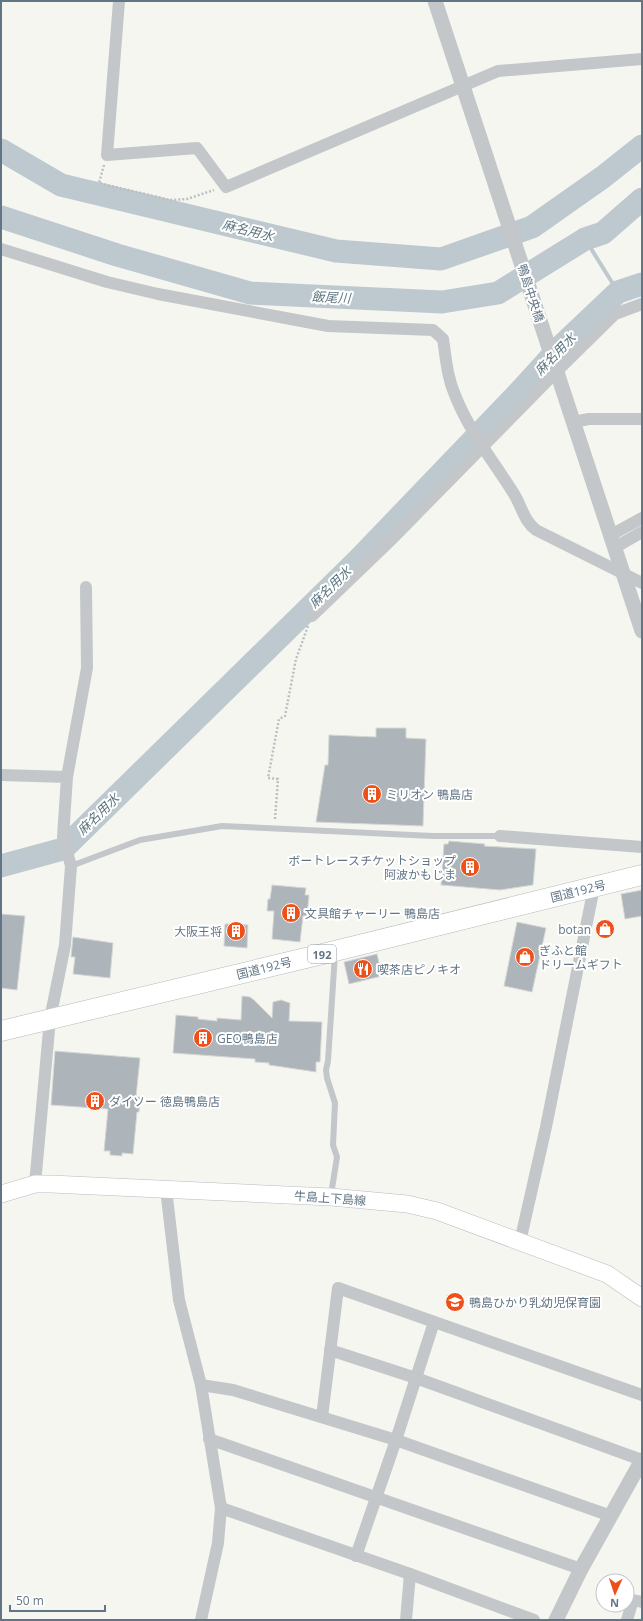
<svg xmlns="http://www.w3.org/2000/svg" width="643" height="1621" font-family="'Open Sans','Noto Sans JP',sans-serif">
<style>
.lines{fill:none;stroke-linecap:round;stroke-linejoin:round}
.stream{stroke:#bdc9ce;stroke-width:4}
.river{stroke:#bdc9ce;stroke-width:23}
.building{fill:#adb5ba;stroke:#d7d7d4}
.secondary-casing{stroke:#b7bcc1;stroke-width:18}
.trunk-casing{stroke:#b5b9bc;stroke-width:21}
.path{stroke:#bcbfc1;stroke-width:2.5;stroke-dasharray:2 2;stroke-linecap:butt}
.service{stroke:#c3c7ca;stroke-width:6}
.minor{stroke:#c3c7ca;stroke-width:12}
.tertiary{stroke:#c3c7ca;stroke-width:15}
.secondary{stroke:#fff;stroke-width:17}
.trunk{stroke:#fff;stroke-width:20}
.labels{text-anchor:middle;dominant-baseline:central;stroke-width:4;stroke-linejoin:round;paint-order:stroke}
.shield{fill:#fff;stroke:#919eaa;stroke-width:1}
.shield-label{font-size:11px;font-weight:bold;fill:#627585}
.street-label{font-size:12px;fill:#627585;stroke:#fff}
.poi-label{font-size:12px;fill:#627585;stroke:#fff;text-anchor:start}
.water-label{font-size:13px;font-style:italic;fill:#5e7782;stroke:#fff}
</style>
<rect width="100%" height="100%" fill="#f6f6f1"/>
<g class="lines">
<path class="stream" d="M585,239L618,292"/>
<g class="river">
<path d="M1,150L61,185L336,251L441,259L532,227L603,177L642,146"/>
<path d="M1,217L117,255L250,293L442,302L498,293L585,239L603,233L642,199"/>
<path d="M1,866L63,849L358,560L522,389L561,346L618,292L642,284"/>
</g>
</g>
<g class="building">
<path d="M376,728H406V738L426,739L423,826L316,822L325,765H328L329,735L376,737Z"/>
<path d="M449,841L485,844L484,846L536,849L533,885L500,890L441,885L444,844H448Z"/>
<path d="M272,885L306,888L305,895H309L307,916H303L300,942L272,939L274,911H267L268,899H270Z"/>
<path d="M642,890V916L625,919L621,894Z"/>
<path d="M1,914L25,916L17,990L1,988Z"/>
<path d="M517,922L546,928L532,992L504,986Z"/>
<path d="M225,924L248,925L247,948L224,946Z"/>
<path d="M73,937L113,943L110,978L73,974L75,957H71Z"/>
<path d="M377,954L382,976L349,984L344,962Z"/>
<path d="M242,996L250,997L254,1000L272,1018L273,1002L281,1000L290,1003L289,1021L322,1022L320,1062H316V1072L269,1065V1063L255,1062V1059L173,1053L176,1015L198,1017V1019L217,1021V1018L241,1020Z"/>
<path d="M55,1051L140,1058L136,1097H140L139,1112H137L133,1154L122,1153V1156L110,1155V1151H104L108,1109L51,1105Z"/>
</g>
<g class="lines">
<defs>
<path id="secondary" d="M1,1194L35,1184H51L331,1197L407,1204L437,1211L607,1274L642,1298"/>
<path id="trunk" d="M1,1031L335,951L642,875"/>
</defs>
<use href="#secondary" class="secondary-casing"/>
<use href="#trunk" class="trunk-casing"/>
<g class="path">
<path d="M104,165L99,183L170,200L187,199L214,190"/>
<path d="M275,819L278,779L268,778L279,719L285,716L296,659L308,626"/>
</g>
<g class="service">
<path d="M71,866L140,840L222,826L433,836H500"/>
<path d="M331,1195L337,1157L333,1145L335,1103L327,1078L326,1070L328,1061L335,954"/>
</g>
<g class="minor">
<path d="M119,1L107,155L197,148L226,187L498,71L642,59"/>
<path d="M1,249L107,282L158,294L328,326L433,330L443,339C446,358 447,377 455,395C469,431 494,462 514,494C522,507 524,521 536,530L642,583"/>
<path d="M573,422L589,419H642"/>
<path d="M611,535L642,518"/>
<path d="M616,547L642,532"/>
<path d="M312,616L389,542L556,372L615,314L642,304"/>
<path d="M1,775L67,777L63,837L71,866L65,945L50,1019L35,1184"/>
<path d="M67,777L87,668L86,587"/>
<path d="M500,836L642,847"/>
<path d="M166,1189L179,1300L201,1385L221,1508L218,1543L201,1620"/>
<path d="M520,1242L546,1127L594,887"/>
<path d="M330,1350L416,1378L642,1460"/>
<path d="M201,1385L233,1390L396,1440L611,1516"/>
<path d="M322,1417L338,1288L642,1395"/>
<path d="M209,1439L581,1569"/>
<path d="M221,1508L410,1574L534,1620"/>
<path d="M356,1556L396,1440L434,1322"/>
<path d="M406,1620L410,1574"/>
<path d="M627,1620L633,1600L642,1602"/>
</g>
<g class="tertiary">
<path d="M435,1C504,211 573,421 642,631"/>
<path d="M556,1620L581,1569L642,1460"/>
</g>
<use href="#secondary" class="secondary"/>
<use href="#trunk" class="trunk"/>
</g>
<defs>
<symbol id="building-disc" viewBox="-11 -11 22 22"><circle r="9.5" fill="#ee5019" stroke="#fff"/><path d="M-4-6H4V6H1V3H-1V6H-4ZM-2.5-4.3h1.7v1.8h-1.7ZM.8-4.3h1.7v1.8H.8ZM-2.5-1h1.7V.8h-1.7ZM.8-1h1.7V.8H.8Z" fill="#fff"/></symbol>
<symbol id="shop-disc" viewBox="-11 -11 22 22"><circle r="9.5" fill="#ee5019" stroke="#fff"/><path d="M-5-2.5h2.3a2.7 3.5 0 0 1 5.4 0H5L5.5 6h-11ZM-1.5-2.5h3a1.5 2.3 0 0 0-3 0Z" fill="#fff"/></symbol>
<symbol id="restaurant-disc" viewBox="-11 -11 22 22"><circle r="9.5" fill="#ee5019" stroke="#fff"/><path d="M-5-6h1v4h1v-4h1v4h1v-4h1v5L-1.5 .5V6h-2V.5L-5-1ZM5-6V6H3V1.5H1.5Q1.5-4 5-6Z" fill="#fff"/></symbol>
<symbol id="school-disc" viewBox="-11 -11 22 22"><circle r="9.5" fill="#ee5019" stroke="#fff"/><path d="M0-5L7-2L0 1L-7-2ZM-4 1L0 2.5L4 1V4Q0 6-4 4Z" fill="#fff"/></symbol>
</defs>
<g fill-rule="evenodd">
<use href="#building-disc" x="361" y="783" width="22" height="22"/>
<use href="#building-disc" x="459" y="856" width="22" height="22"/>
<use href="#building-disc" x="280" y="902" width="22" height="22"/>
<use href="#shop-disc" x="594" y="918" width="22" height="22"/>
<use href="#building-disc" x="225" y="920" width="22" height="22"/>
<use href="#shop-disc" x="514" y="946" width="22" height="22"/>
<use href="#restaurant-disc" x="352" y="958" width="22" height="22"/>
<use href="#building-disc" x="192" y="1027" width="22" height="22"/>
<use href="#building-disc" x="84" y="1090" width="22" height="22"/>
<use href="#school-disc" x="444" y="1291" width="22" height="22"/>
</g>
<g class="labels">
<rect class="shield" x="308" y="945" width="28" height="18" rx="3"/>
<g class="shield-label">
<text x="322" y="954">192</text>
</g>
<g class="street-label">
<text transform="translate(531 293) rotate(72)">鴨島中央橋</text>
<text transform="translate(578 891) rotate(-14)">国道192号</text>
<text transform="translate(264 968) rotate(-14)">国道192号</text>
<text transform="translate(330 1198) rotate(4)">牛島上下島線</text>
</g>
<g class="poi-label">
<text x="386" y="794">ミリオン 鴨島店</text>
<text x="456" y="860" text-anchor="end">ボートレースチケットショップ<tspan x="456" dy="14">阿波かもじま</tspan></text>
<text x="305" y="913">文具館チャーリー 鴨島店</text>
<text x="591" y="929" text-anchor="end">botan</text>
<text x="222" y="931" text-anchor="end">大阪王将</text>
<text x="539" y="950">ぎふと館<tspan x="539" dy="14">ドリームギフト</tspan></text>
<text x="377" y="969">喫茶店ピノキオ</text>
<text x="217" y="1038">GEO鴨島店</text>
<text x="109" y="1101">ダイソー 徳島鴨島店</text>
<text x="469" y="1302">鴨島ひかり乳幼児保育園</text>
</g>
<g class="water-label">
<text transform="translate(248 230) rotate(14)">麻名用水</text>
<text transform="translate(331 297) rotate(3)">飯尾川</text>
<text transform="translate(555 354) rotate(-46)">麻名用水</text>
<text transform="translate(330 587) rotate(-44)">麻名用水</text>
<text transform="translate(98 814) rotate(-44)">麻名用水</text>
</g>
</g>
<rect width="643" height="1621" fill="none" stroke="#627585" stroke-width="4"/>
<g transform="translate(615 1593) rotate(183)"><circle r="19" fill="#ffffff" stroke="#c0c8ce"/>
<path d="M0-3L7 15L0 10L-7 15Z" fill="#ee5019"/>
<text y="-6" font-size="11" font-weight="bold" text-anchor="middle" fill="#627585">N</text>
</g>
<path d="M10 1605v6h95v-6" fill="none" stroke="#627585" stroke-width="2"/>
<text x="16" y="1605" font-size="12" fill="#627585" stroke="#ffffff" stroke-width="3" paint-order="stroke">50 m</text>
</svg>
